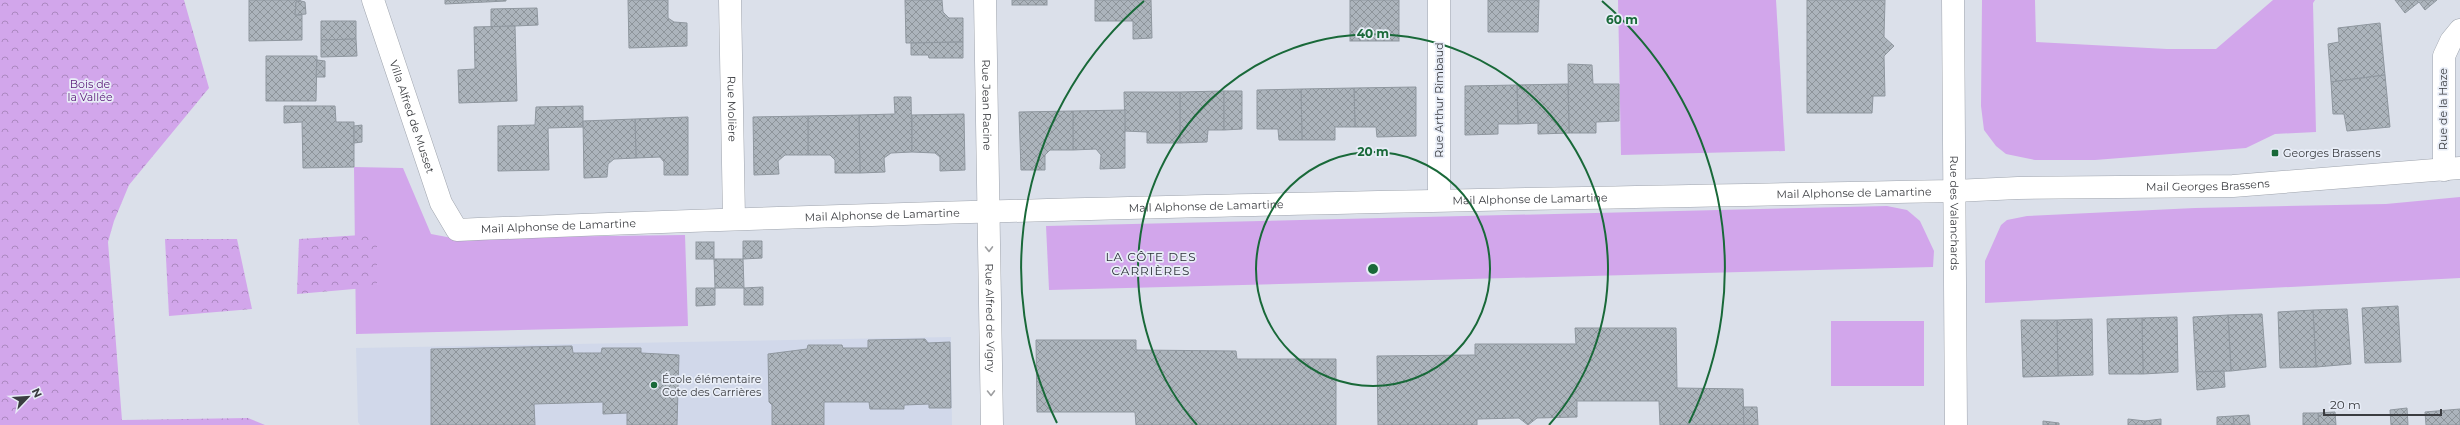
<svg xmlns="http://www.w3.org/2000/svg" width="2460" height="425" font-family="Montserrat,sans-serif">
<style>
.built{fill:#d1d8ea}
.green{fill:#d2a6eb}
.forest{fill:url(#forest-crowns)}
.building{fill:url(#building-cross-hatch);stroke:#8f979f}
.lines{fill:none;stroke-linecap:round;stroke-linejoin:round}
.street-casing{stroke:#9fa4ad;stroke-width:23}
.street{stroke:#fff;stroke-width:22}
.oneway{stroke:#9d9ea0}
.ring{fill:none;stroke:#196939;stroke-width:2}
.poi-dot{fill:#196939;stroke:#e8edf7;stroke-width:1.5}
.labels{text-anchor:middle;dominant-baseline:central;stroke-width:3.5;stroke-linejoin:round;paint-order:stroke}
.park-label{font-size:11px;fill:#60207d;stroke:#e8edf7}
.street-label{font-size:11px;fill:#3b3d41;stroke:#e8edf7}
.poi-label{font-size:11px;fill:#3b3d41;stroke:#e8edf7;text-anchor:start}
.neighbourhood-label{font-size:12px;letter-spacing:1px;fill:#2a2e36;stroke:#e8edf7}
.centre{fill:#196939;stroke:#e8edf7;stroke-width:2}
.ring-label{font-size:12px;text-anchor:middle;font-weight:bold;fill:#196939;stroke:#e8edf7;stroke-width:3.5;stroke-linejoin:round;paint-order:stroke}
</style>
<defs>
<pattern id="forest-crowns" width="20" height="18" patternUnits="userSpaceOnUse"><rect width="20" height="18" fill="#d2a6eb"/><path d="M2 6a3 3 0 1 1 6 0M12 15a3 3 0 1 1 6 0" fill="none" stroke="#ac88c0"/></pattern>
<pattern id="building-cross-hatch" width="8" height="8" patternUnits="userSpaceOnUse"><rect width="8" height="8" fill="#acb4bc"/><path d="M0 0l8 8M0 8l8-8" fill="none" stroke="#8d949a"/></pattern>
</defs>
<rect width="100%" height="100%" fill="#dbe0ea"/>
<path class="built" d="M951,337L952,425H360L358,422L356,348Z"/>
<g class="green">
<path d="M1618,0H1776L1785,151L1621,155Z"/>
<path d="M1982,0H2035L2036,42L2167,49H2216L2273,0H2315L2313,3L2316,132L2275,134L2246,148L2095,160H2035L2006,154L1996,146L1984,130L1981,106Z"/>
<path d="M354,167L403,168L431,234L452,238L685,235L688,326L356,334Z"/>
<path d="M2460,197V278L1985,303V261L2001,225L2007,220L2027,216L2195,208L2386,204Z"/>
<path d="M1887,206L1907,210L1920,221L1934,251L1933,267L1049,290L1046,226Z"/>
<rect x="1831" y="321" width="93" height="65"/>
</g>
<g class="forest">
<path d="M0,0H184L209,88L129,185L114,221L108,242L122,420L248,418L265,425H0Z"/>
<path d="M377,234V287L297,294L299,239Z"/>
<path d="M165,239H237L252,309L169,316Z"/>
</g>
<g class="building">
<path d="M249,0H301L296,2L295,15H302V40L249,41Z"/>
<path d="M445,0H506V1L445,4Z"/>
<path d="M628,0H668V18L674,22L687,23V46L629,48Z"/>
<path d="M905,0H942L943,12L949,18H963V42L906,43Z"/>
<rect x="1012" y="0" width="35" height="5"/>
<path d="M1095,0H1151L1152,38L1133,39V21H1095Z"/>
<rect x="1350" y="0" width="49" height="41"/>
<path d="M1488,0H1539L1538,32H1488Z"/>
<path d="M1807,0H1885L1884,37L1894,46L1884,56L1885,96H1873L1872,113H1807Z"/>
<path d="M2395,0H2437L2425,10L2419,2L2405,13Z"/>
<path d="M301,1L305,2L306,14L295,15L296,2Z"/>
<path d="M537,8L538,25L491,27V9Z"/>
<path d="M321,21H356V39L321,40Z"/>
<path d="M2380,23L2385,75L2331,82L2328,44L2339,42L2338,28Z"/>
<path d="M515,26L517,101L459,103L458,70L475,69L474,27Z"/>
<path d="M356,39L357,56L321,57V40Z"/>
<path d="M963,42V58H929L928,55H911V43Z"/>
<path d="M266,56H317L316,101H266Z"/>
<path d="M317,60L325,61V77H316Z"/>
<path d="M1568,64L1592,65L1593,84H1619V121L1596,122V133H1569Z"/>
<path d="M2385,75L2390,127L2347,131L2344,114H2333L2331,82Z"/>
<path d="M1568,84L1569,133L1538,134V123L1518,124L1517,85Z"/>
<path d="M1517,85L1518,124H1498V134L1465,135V86Z"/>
<path d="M1416,87V136L1377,137L1376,127H1355L1354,88Z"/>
<path d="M1354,88L1355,127H1335V140H1302L1301,89Z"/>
<path d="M1301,89L1302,140H1279L1278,129H1257V90Z"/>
<path d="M1224,91V130H1208L1207,142L1180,143V92Z"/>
<path d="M1224,91H1242V129L1224,130Z"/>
<path d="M1124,92H1180V143H1147V132L1125,131Z"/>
<path d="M894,97H911L912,152L891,153L884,158L885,172L860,173L859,115L895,114Z"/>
<path d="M284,106H335L336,122H354V167L303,168L302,122L284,123Z"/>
<path d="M583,106V127L548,128L549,170L498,171V126L535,125L536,107Z"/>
<path d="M1125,110V168L1100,169L1101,155L1096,149L1073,150V111Z"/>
<path d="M1073,111V150H1050L1045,155V170H1021L1019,112Z"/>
<path d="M964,114L965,170L940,171V157L935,153L912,152V115Z"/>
<path d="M859,115L860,173H835V160L830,155H808V116Z"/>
<path d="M808,116V155H785L778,161L779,174L754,175L753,117Z"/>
<path d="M688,117V175H664V162L660,157L636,158L635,119Z"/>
<path d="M635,119L636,158L614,159L608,164L607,177L584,178L583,121Z"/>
<path d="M362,125V142L354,143V126Z"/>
<path d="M743,241H762V258L743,259Z"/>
<rect x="696" y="242" width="18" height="17"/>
<path d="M714,259H743L744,288H715Z"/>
<path d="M763,287V305H744V288Z"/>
<path d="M696,288H715V305L696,306Z"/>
<path d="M2398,306L2401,362L2365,363L2362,308Z"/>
<path d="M2347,309L2351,364L2316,367L2313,310Z"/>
<path d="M2313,310L2316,367L2280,368L2278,312Z"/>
<path d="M2262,314L2266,367L2231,371L2228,315Z"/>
<path d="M2228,315L2231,371L2196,372L2193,317Z"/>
<path d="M2177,317L2178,372L2143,374L2142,318Z"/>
<path d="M2142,318L2143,374H2109L2107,319Z"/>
<path d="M2092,319L2093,375L2058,376L2057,320Z"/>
<path d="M2021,320H2057L2058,376L2023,377Z"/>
<path d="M1575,328H1676L1677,388L1743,389L1744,425H1660L1659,401H1577V417L1537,418L1528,425L1519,418L1477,419V425H1378L1377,356L1475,355V344H1576Z"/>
<path d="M925,339L928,343L950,342L951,408H929V404L904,405V409H870L869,402H824V425H772V405L769,402L768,354L807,349L808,345H842L843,348H868V340Z"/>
<path d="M1036,340H1136V350L1236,351L1237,359H1336V425H1136L1135,412H1037Z"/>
<path d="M572,346L573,353H601L602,348H641V353L679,355L677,425H627V413L603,414V402L534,404L535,425H431V349Z"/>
<path d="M2224,371L2225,387L2197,390L2196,372Z"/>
<path d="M1743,407H1757L1758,425H1744Z"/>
<path d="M2407,408L2408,425H2391L2390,410Z"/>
<path d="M2460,409V425H2426L2425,412Z"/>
<path d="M2335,412L2336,425H2319L2318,413Z"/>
<path d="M2303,413H2318L2319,425H2303Z"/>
<path d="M2249,415L2250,425H2234L2233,416Z"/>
<path d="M2233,416L2234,425H2217V417Z"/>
<path d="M2128,419L2145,421V425H2128Z"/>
<path d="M2161,419V425H2145V421Z"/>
<path d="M2043,421L2059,423V425H2043Z"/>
</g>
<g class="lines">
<defs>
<g id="street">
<path id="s1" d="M373,0L441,203L457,230C956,209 1455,200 1954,191L2018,188L2233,186L2460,168"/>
<path id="s2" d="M730,0L734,218"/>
<path id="s3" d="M985,0L992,425"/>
<path d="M1439,0V200"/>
<path id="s4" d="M1953,0L1956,425"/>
<path d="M2444,170V56L2451,41L2460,30"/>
</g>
</defs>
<use href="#street" class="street-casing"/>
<use href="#street" class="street"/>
</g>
<defs><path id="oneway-chevron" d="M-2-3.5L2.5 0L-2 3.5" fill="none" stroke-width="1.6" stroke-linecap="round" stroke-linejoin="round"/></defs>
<g class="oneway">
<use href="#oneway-chevron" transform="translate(989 249) rotate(89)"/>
<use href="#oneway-chevron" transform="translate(991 393) rotate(89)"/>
</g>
<g class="ring">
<circle cx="1373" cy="269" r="117"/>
<path d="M1197 425A235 235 0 1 1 1549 425"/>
<path d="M1057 423A352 352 0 0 1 1144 1M1602 1A352 352 0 0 1 1689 423"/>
</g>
<g class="poi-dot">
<rect x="2271" y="149" width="8" height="8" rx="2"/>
<circle cx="654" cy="385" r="4"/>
</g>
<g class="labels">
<g class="park-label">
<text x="90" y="84">Bois de<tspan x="90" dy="13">la Vallée</tspan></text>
</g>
<g class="street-label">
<text transform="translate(1439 100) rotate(-90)">Rue Arthur Rimbaud</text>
<text stroke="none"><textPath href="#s3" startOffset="105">Rue Jean Racine</textPath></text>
<text stroke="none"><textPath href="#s2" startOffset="109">Rue Molière</textPath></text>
<text transform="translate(2443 109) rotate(-90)">Rue de la Haze</text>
<text stroke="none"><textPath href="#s1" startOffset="123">Villa Alfred de Musset</textPath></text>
<text stroke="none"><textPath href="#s1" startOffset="1997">Mail Georges Brassens</textPath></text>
<text stroke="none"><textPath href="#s1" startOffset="1643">Mail Alphonse de Lamartine</textPath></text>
<text stroke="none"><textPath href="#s1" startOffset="1319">Mail Alphonse de Lamartine</textPath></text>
<text stroke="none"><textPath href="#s1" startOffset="995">Mail Alphonse de Lamartine</textPath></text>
<text stroke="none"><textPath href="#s4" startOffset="213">Rue des Valanchards</textPath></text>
<text stroke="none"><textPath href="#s1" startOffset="671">Mail Alphonse de Lamartine</textPath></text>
<text stroke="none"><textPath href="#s1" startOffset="347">Mail Alphonse de Lamartine</textPath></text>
<text stroke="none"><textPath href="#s3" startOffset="318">Rue Alfred de Vigny</textPath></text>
</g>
<g class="poi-label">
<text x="2283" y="153">Georges Brassens</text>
<text x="662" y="379">École élémentaire<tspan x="662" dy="13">Cote des Carrières</tspan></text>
</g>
<g class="neighbourhood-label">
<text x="1151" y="256">LA CÔTE DES<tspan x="1151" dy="14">CARRIÈRES</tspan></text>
</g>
</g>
<circle cx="1373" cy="269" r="6" class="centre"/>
<g class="ring-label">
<text x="1622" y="24">60 m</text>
<text x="1373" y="38">40 m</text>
<text x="1373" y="156">20 m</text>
</g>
<g transform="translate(28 397) rotate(65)" stroke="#e8edf7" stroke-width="3" paint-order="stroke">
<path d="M0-3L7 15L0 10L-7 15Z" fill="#3b3d41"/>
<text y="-6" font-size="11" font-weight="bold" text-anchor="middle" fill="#3b3d41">N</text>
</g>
<path d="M2324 409v6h117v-6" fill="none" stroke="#3b3d41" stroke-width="2"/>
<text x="2330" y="409" font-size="12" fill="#3b3d41" stroke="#e8edf7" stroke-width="3" paint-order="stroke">20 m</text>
</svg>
